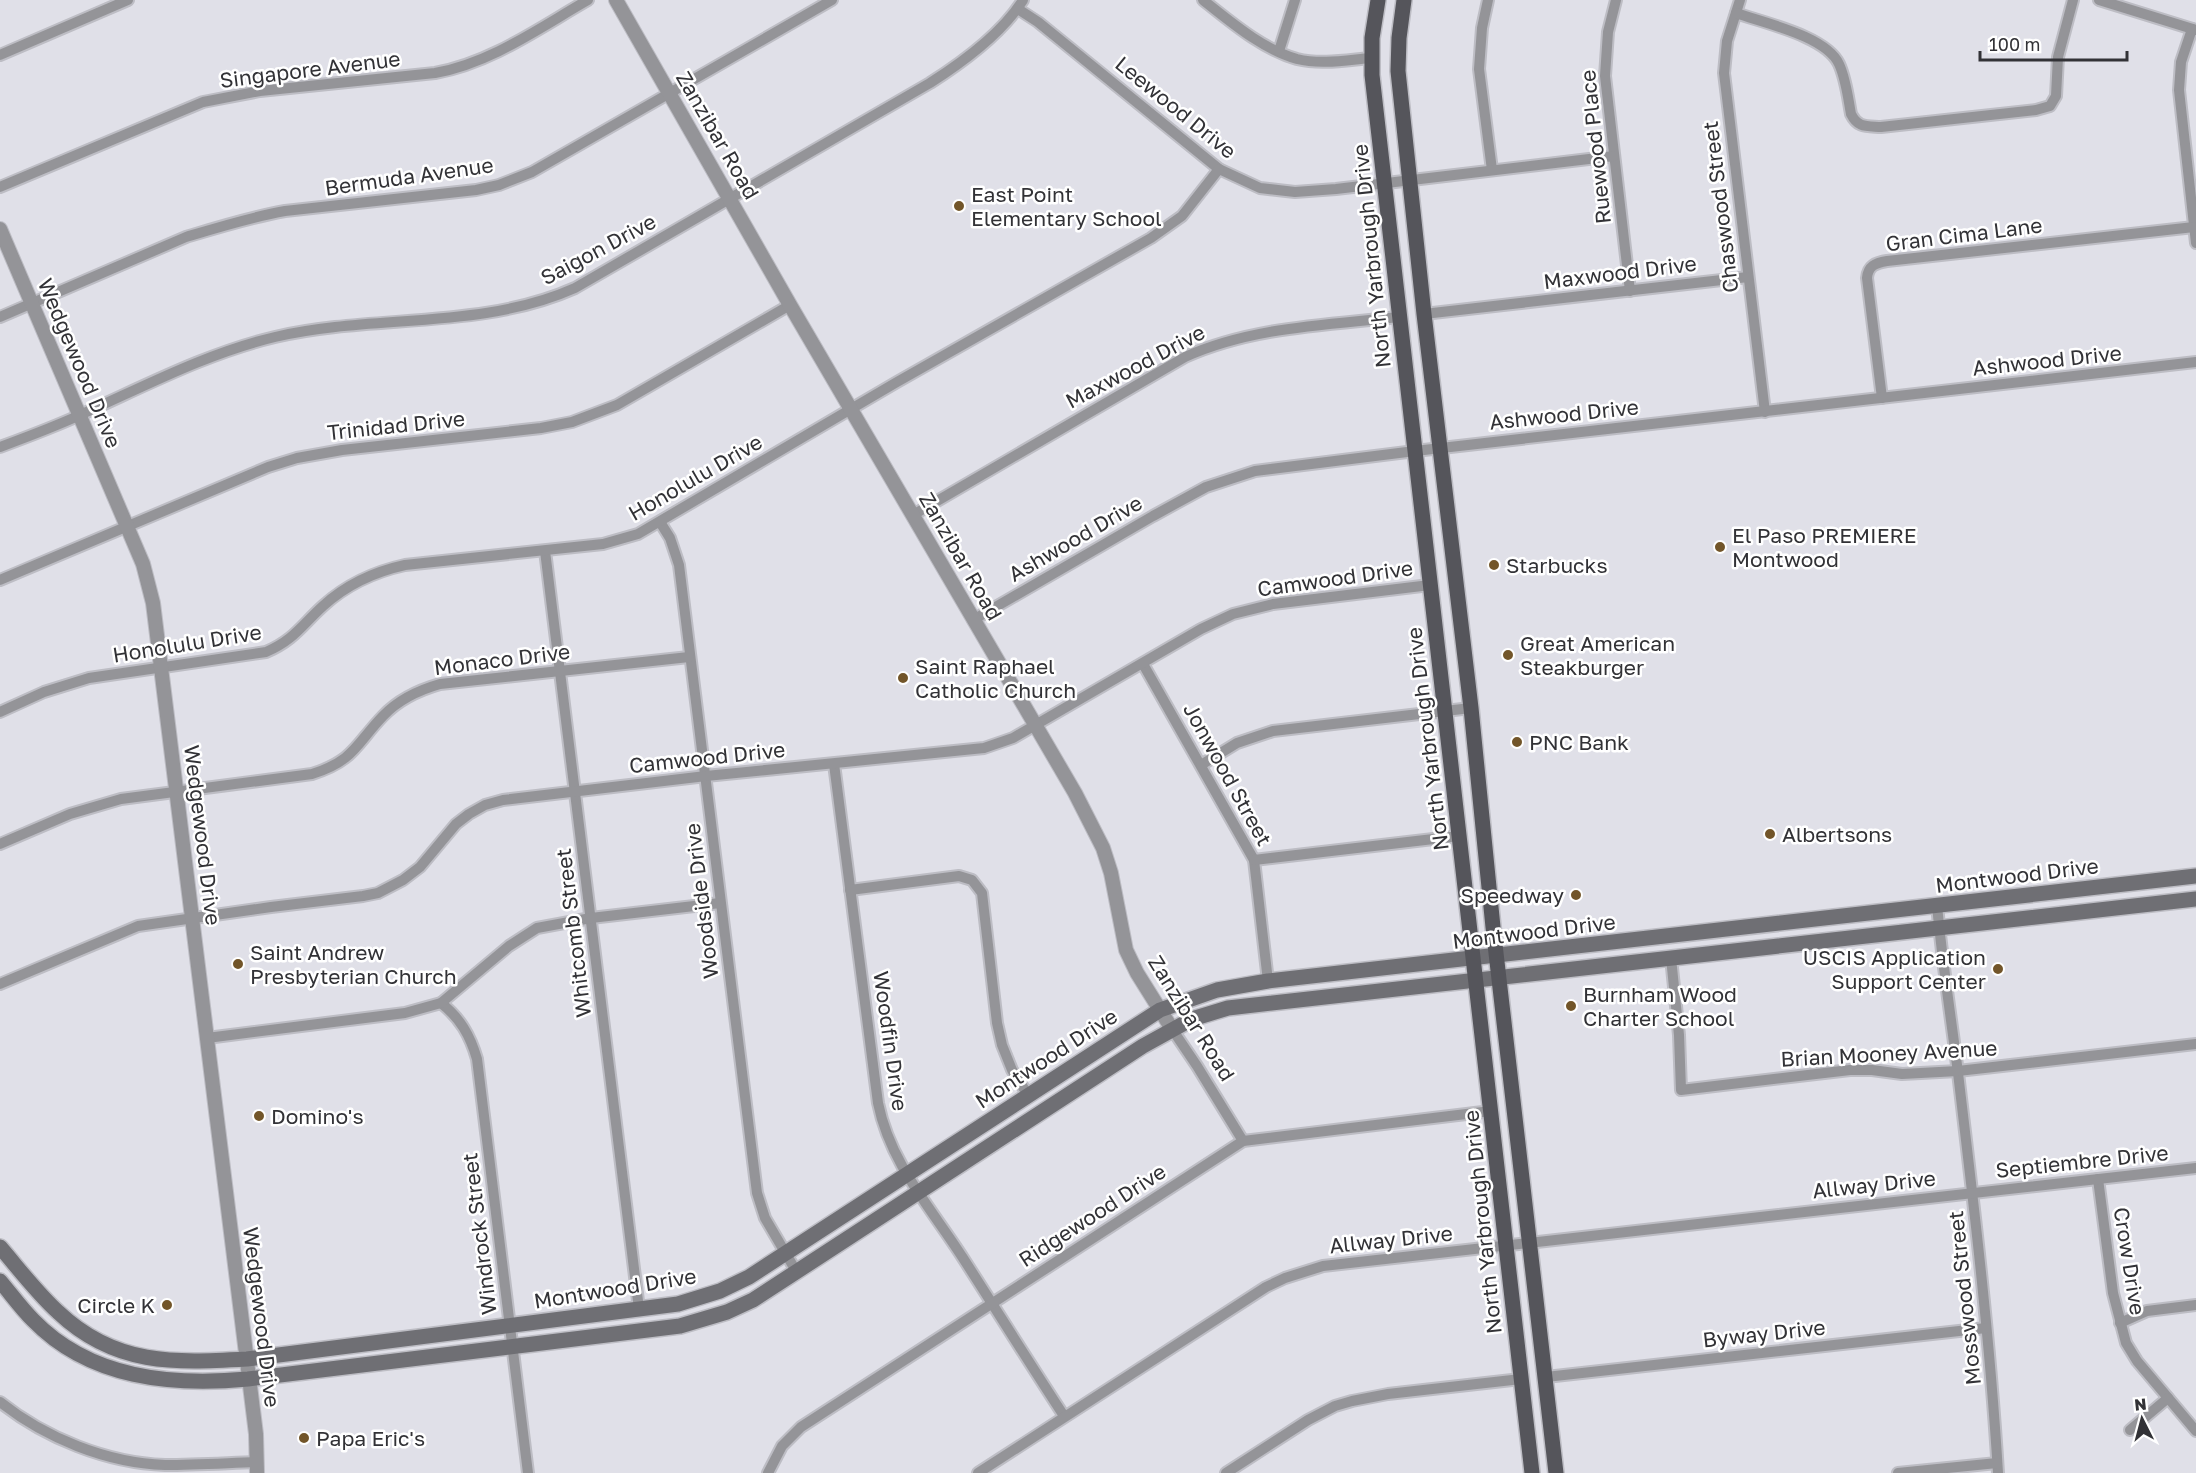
<svg xmlns="http://www.w3.org/2000/svg" width="2196" height="1473" font-family="'Golos Text',sans-serif">
<style>
.lines{fill:none;stroke-linecap:round;stroke-linejoin:round}
.minor-casing{stroke:#bdbdc4;stroke-width:14}
.tertiary-casing{stroke:#bdbdc4;stroke-width:16}
.secondary-casing{stroke:#bdbdc4;stroke-width:18}
.primary-casing{stroke:#bdbdc4;stroke-width:18}
.minor{stroke:#949498;stroke-width:10}
.tertiary{stroke:#949498;stroke-width:14}
.secondary{stroke:#6f6f74;stroke-width:15}
.primary{stroke:#55555b;stroke-width:15}
.poi-dot{fill:#725529;stroke:#fff;stroke-width:2}
.labels{text-anchor:middle;dominant-baseline:central;stroke-width:5;stroke-linejoin:round;paint-order:stroke}
.street-label{font-size:21px;fill:#323236;stroke:#fff}
.poi-label{font-size:21px;fill:#323236;stroke:#fff;text-anchor:start}
</style>
<rect width="100%" height="100%" fill="#e0e0e8"/>
<g class="lines">
<defs>
<g id="minor">
<path d="M1203,0C1231,22 1262,49 1297,59C1321,65 1347,60 1371,58"/>
<path d="M1488,0L1482,28L1479,69L1492,170"/>
<path d="M1616,0L1608,32L1605,76L1630,291"/>
<path d="M1740,0L1727,41L1724,73L1765,412"/>
<path d="M2099,0L2196,30"/>
<path d="M1018,9L1038,22L1219,169L1260,188L1295,192L1336,189L1614,156"/>
<path d="M1736,13C1764,23 1826,36 1839,64C1846,79 1848,98 1851,114C1858,128 1866,126 1881,127L2036,110L2050,106L2056,96L2058,57L2073,0"/>
<path d="M2192,29L2181,62L2179,90L2196,243"/>
<path d="M1279,51L1295,0"/>
<path d="M0,55L128,0"/>
<path d="M0,187L203,102L260,91L435,73C491,63 539,28 588,0"/>
<path d="M1424,314L1748,277"/>
<path d="M0,317L186,237C219,227 251,217 285,211L476,190L499,185L532,172L832,0"/>
<path d="M1882,398L1867,278C1868,266 1875,263 1887,261L2194,227"/>
<path d="M0,447C27,437 54,427 80,415C143,387 207,353 275,337C373,314 481,330 575,288L930,83C963,62 1003,32 1023,0"/>
<path d="M913,515L1185,357C1251,327 1327,325 1399,317"/>
<path d="M660,522L670,538L679,565L757,1193L765,1218L796,1271"/>
<path d="M545,551L639,1309"/>
<path d="M0,580L268,467L297,458L342,450L541,428L572,422L617,405L790,305"/>
<path d="M973,620L1153,516L1206,487L1255,471L1415,451L2196,362"/>
<path d="M1143,664L1254,860L1268,981"/>
<path d="M0,712L44,692L89,678L266,652C294,640 302,625 323,606C347,584 373,572 405,565L603,544L638,534L897,382L1151,238L1182,216L1219,169"/>
<path d="M834,764L878,1103C890,1163 931,1208 963,1258C997,1311 1030,1364 1064,1416"/>
<path d="M1201,765L1237,743L1273,731L1471,708"/>
<path d="M0,844L70,814L121,799L312,774C354,761 356,744 383,716C399,699 419,690 440,684L689,657"/>
<path d="M1254,860L1459,836"/>
<path d="M850,890L959,876L972,880L982,893L997,1023L1002,1045L1012,1070L1028,1095"/>
<path d="M1937,905C1942,961 1951,1017 1958,1073C1974,1206 1990,1339 1998,1473"/>
<path d="M1671,958L1679,1035L1681,1090L1850,1070H1872L1902,1074L1958,1071L2196,1044"/>
<path d="M0,984L138,926L271,907L363,896L378,893L403,880L420,867L456,824L469,814L485,805L503,800L706,776L984,748L1013,738L1201,629L1233,614L1273,604L1430,585"/>
<path d="M441,1003C460,1018 470,1035 477,1059L528,1473"/>
<path d="M1172,1029L1197,1066L1243,1141"/>
<path d="M207,1038L405,1013L441,1003L509,946L537,928L591,918L720,903"/>
<path d="M2098,1179L2113,1293L2126,1343L2137,1361L2196,1431"/>
<path d="M2120,1323L2147,1311L2196,1305"/>
<path d="M1546,1377L1986,1328"/>
<path d="M0,1402C45,1438 107,1463 165,1465C196,1465 227,1463 257,1462"/>
<path d="M2130,1430L2168,1398"/>
<path d="M768,1473L782,1446L801,1427L1243,1141L1491,1111"/>
<path d="M978,1473L1266,1287L1285,1278L1323,1266L2196,1168"/>
<path d="M1226,1473L1308,1420L1335,1406L1352,1401L1388,1394L1521,1379"/>
<path d="M1898,1473L1997,1463"/>
</g>
<g id="tertiary">
<path d="M616,0L790,305L1075,793L1103,848L1111,873L1126,950L1137,973L1172,1029"/>
<path d="M0,229L143,564L153,603L256,1434L257,1473"/>
</g>
<g id="secondary">
<path d="M0,1247C19,1269 37,1293 58,1312C115,1366 174,1363 247,1359L678,1304L720,1291L749,1277L1160,1010L1217,990L1268,981L2196,876"/>
<path d="M0,1281C11,1294 21,1308 33,1320C90,1379 172,1386 248,1379L680,1326L727,1312L753,1300L1143,1046L1192,1019L1228,1008L2196,899"/>
</g>
<g id="primary">
<path d="M1378,0L1372,38V75L1532,1473"/>
<path d="M1404,0L1399,38L1398,71L1424,314L1471,708L1493,927L1556,1473"/>
</g>
</defs>
<use href="#minor" class="minor-casing"/>
<use href="#tertiary" class="tertiary-casing"/>
<use href="#secondary" class="secondary-casing"/>
<use href="#primary" class="primary-casing"/>
<use href="#minor" class="minor"/>
<use href="#tertiary" class="tertiary"/>
<use href="#secondary" class="secondary"/>
<use href="#primary" class="primary"/>
</g>
<g class="poi-dot">
<circle cx="959" cy="206" r="6"/>
<circle cx="1720" cy="547" r="6"/>
<circle cx="1494" cy="565" r="6"/>
<circle cx="1508" cy="655" r="6"/>
<circle cx="903" cy="678" r="6"/>
<circle cx="1517" cy="742" r="6"/>
<circle cx="1770" cy="834" r="6"/>
<circle cx="1576" cy="895" r="6"/>
<circle cx="238" cy="964" r="6"/>
<circle cx="1998" cy="969" r="6"/>
<circle cx="1571" cy="1006" r="6"/>
<circle cx="259" cy="1116" r="6"/>
<circle cx="167" cy="1305" r="6"/>
<circle cx="304" cy="1438" r="6"/>
</g>
<g class="labels">
<g class="street-label">
<text transform="translate(310 69) rotate(-7)">Singapore Avenue</text>
<text transform="translate(1176 107) rotate(39)">Leewood Drive</text>
<text transform="translate(718 135) rotate(60)">Zanzibar Road</text>
<text transform="translate(1595 147) rotate(-96)">Ruewood Place</text>
<text transform="translate(409 176) rotate(-8)">Bermuda Avenue</text>
<text transform="translate(1720 207) rotate(-97)">Chaswood Street</text>
<text transform="translate(1964 234) rotate(-7)">Gran Cima Lane</text>
<text transform="translate(598 249) rotate(-28)">Saigon Drive</text>
<text transform="translate(1371 256) rotate(-96)">North Yarbrough Drive</text>
<text transform="translate(1620 272) rotate(-7)">Maxwood Drive</text>
<text transform="translate(2047 360) rotate(-6)">Ashwood Drive</text>
<text transform="translate(80 363) rotate(67)">Wedgewood Drive</text>
<text transform="translate(1135 366) rotate(-28)">Maxwood Drive</text>
<text transform="translate(1564 414) rotate(-6)">Ashwood Drive</text>
<text transform="translate(396 425) rotate(-6)">Trinidad Drive</text>
<text transform="translate(695 477) rotate(-30)">Honolulu Drive</text>
<text transform="translate(1075 538) rotate(-30)">Ashwood Drive</text>
<text transform="translate(961 556) rotate(60)">Zanzibar Road</text>
<text transform="translate(1335 578) rotate(-8)">Camwood Drive</text>
<text transform="translate(187 643) rotate(-9)">Honolulu Drive</text>
<text transform="translate(502 659) rotate(-7)">Monaco Drive</text>
<text transform="translate(1427 739) rotate(-97)">North Yarbrough Drive</text>
<text transform="translate(707 757) rotate(-6)">Camwood Drive</text>
<text transform="translate(1228 774) rotate(61)">Jonwood Street</text>
<text transform="translate(203 835) rotate(83)">Wedgewood Drive</text>
<text transform="translate(2017 875) rotate(-7)">Montwood Drive</text>
<text transform="translate(701 901) rotate(-97)">Woodside Drive</text>
<text transform="translate(1534 931) rotate(-7)">Montwood Drive</text>
<text transform="translate(573 933) rotate(-97)">Whitcomb Street</text>
<text transform="translate(1192 1018) rotate(58)">Zanzibar Road</text>
<text transform="translate(891 1041) rotate(82)">Woodfin Drive</text>
<text transform="translate(1889 1053) rotate(-3)">Brian Mooney Avenue</text>
<text transform="translate(1046 1058) rotate(-33)">Montwood Drive</text>
<text transform="translate(2082 1161) rotate(-6)">Septiembre Drive</text>
<text transform="translate(1874 1184) rotate(-6)">Allway Drive</text>
<text transform="translate(1092 1215) rotate(-33)">Ridgewood Drive</text>
<text transform="translate(1482 1222) rotate(-96)">North Yarbrough Drive</text>
<text transform="translate(479 1234) rotate(-97)">Windrock Street</text>
<text transform="translate(1391 1239) rotate(-6)">Allway Drive</text>
<text transform="translate(2130 1261) rotate(81)">Crow Drive</text>
<text transform="translate(615 1288) rotate(-9)">Montwood Drive</text>
<text transform="translate(1964 1298) rotate(-96)">Mosswood Street</text>
<text transform="translate(262 1317) rotate(83)">Wedgewood Drive</text>
<text transform="translate(1764 1333) rotate(-6)">Byway Drive</text>
</g>
<g class="poi-label">
<text x="971" y="194">East Point<tspan x="971" dy="24">Elementary School</tspan></text>
<text x="1732" y="535">El Paso PREMIERE<tspan x="1732" dy="24">Montwood</tspan></text>
<text x="1506" y="565">Starbucks</text>
<text x="1520" y="643">Great American<tspan x="1520" dy="24">Steakburger</tspan></text>
<text x="915" y="666">Saint Raphael<tspan x="915" dy="24">Catholic Church</tspan></text>
<text x="1529" y="742">PNC Bank</text>
<text x="1782" y="834">Albertsons</text>
<text x="1564" y="895" text-anchor="end">Speedway</text>
<text x="250" y="952">Saint Andrew<tspan x="250" dy="24">Presbyterian Church</tspan></text>
<text x="1986" y="957" text-anchor="end">USCIS Application<tspan x="1986" dy="24">Support Center</tspan></text>
<text x="1583" y="994">Burnham Wood<tspan x="1583" dy="24">Charter School</tspan></text>
<text x="271" y="1116">Domino's</text>
<text x="155" y="1305" text-anchor="end">Circle K</text>
<text x="316" y="1438">Papa Eric's</text>
</g>
</g>
<g transform="translate(2142 1419) rotate(354)" stroke="#ffffff" stroke-width="4.5" paint-order="stroke">
<path d="M0-4.5L10 22L0 15L-10 22Z" fill="#323236"/>
<text y="-9" font-size="16" font-weight="bold" text-anchor="middle" fill="#323236">N</text>
</g>
<path d="M1980 51v9h147v-9" fill="none" stroke="#323236" stroke-width="3"/>
<text x="1989" y="51" font-size="18" fill="#323236" stroke="#ffffff" stroke-width="4.5" paint-order="stroke">100 m</text>
</svg>
